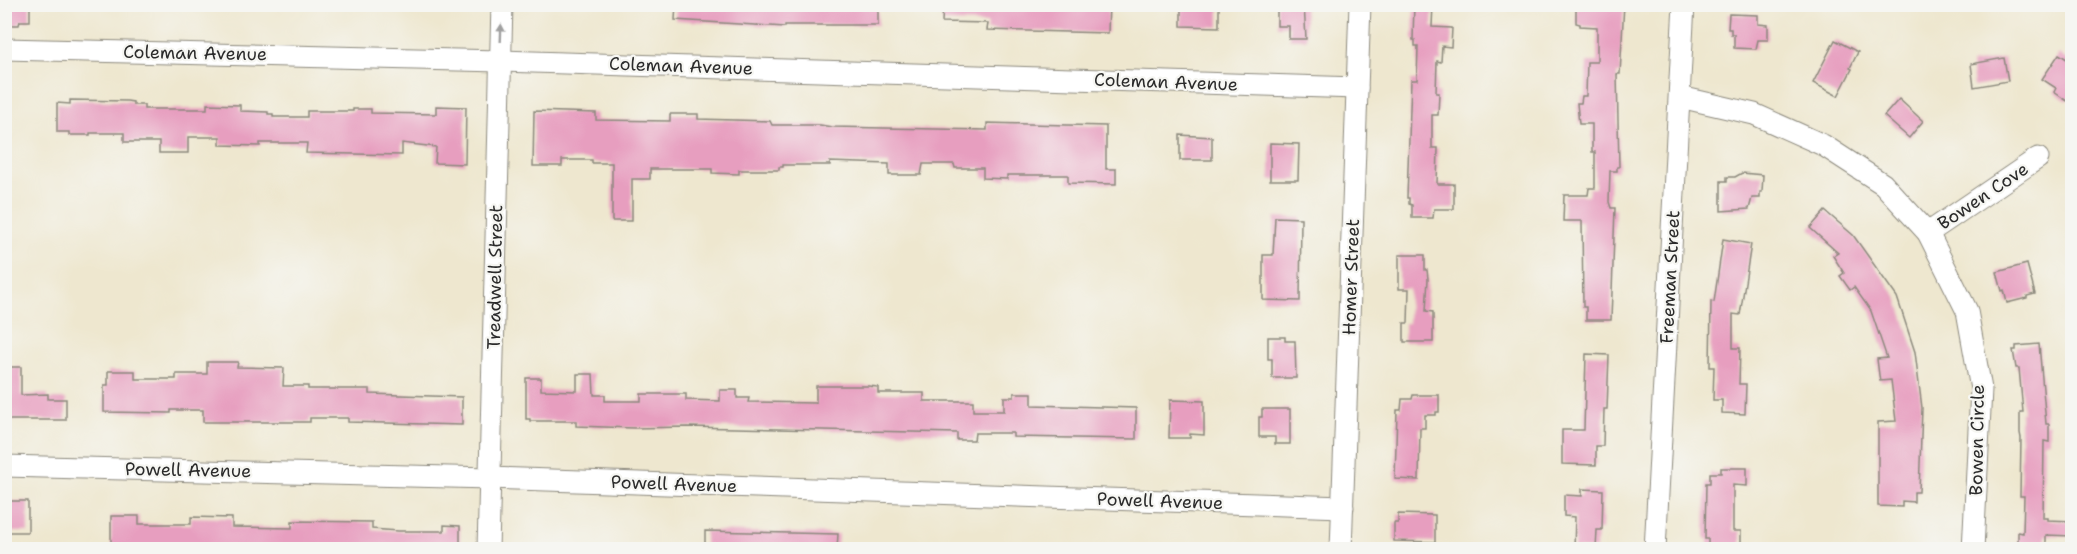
<svg xmlns="http://www.w3.org/2000/svg" width="2077" height="554" font-family="'Shantell Sans',sans-serif">
<style>
.building{fill:#e79ebf}
.lines{fill:none;stroke-linecap:round;stroke-linejoin:round}
.street-casing{stroke:#8c897d;stroke-width:23}
.street{stroke:#fff;stroke-width:21}
.oneway{fill:#a0a0a0}
.labels{text-anchor:middle;dominant-baseline:central;stroke-width:4.5;stroke-linejoin:round;paint-order:stroke}
.street-label{font-size:18px;fill:#2b2b2b;stroke:#f6f6f2}
</style>
<rect width="100%" height="100%" fill="#f6f6f2"/>
<filter id="ink" filterUnits="userSpaceOnUse"><feTurbulence type="fractalNoise" baseFrequency=".0167" numOctaves="2"/><feDisplacementMap in="SourceGraphic" scale="12" xChannelSelector="R" yChannelSelector="G"/><feConvolveMatrix kernelMatrix="1 2 1 2 8 2 1 2 1" color-interpolation-filters="sRGB"/></filter>
<filter id="wash" filterUnits="userSpaceOnUse"><feTurbulence type="fractalNoise" baseFrequency=".008" numOctaves="4" result="noise"/><feDisplacementMap in="SourceGraphic" scale="24" xChannelSelector="R" yChannelSelector="G"/><feGaussianBlur stdDeviation="1.35" result="paint"/><feColorMatrix in="noise" values="0 0 0 0 0 0 0 0 0 0 0 0 0 0 0 0 0 1.4 0 .05"/><feComposite in="paint" operator="in"/></filter>
<g filter="url(#wash)">
<rect width="100%" height="100%" fill="#eee7cf"/>
<g id="blocks">
<g class="building">
<path d="M4,4H30V21H20L19,25H4Z"/>
<path d="M676,4H878V25H785V27L675,20Z"/>
<path d="M943,4H1109L1108,33L987,30L988,23L942,22Z"/>
<path d="M1181,4H1219V27L1181,26Z"/>
<path d="M1277,4H1304L1306,39H1289V26H1277Z"/>
<path d="M1414,4H1433L1432,27L1452,28L1451,47L1442,46L1441,62L1437,61L1436,93H1439L1438,115H1432V148H1438L1437,184H1454V209H1434L1433,218H1412V205L1409,204V198H1407L1411,80H1417L1418,46H1415V40H1413Z"/>
<path d="M1596,4H1624L1620,74H1617L1619,167H1617V171H1610L1609,202L1611,208H1615L1611,320H1586V307H1583L1582,221H1563L1564,195H1588L1589,188H1595V152H1592V124H1579L1577,103H1581L1582,96H1586L1587,62H1597V27L1580,26V24L1576,23V7H1582V5Z"/>
<path d="M1729,14L1758,15V24L1768,25V40H1758L1756,49L1734,48V34H1731V29H1728Z"/>
<path d="M1835,40L1858,52L1850,68L1852,69L1838,96L1813,83Z"/>
<path d="M2059,54L2073,63V100L2069,97L2067,101L2054,92L2056,88L2042,79Z"/>
<path d="M2004,58L2008,81L1974,87L1971,64Z"/>
<path d="M1899,99L1923,121L1909,138L1884,116Z"/>
<path d="M70,100L127,101L133,102V105H144V109H207V104L240,105V111L268,112V114H273V117H307V111H353V109H371V113L436,114V106L466,107L465,164L435,163L436,147L402,143V155L306,153L307,143H260V146L220,145V137H188V153H159V142H124V133H90V135H69V132H57V103L70,104Z"/>
<path d="M534,111L596,113V120L670,121V114H698V119L770,121L772,125H820L832,127L987,130V123L1106,126V169H1116V184L1068,183V175H1007V179L983,178V168H955L954,164H923L921,175H889V164L830,162V165H783V167H779V170H739V174L712,173V169H650V179H632V221H612V163H592V160H562V166H533Z"/>
<path d="M1180,135L1212,137V160H1180Z"/>
<path d="M1270,143L1299,144L1298,180H1270Z"/>
<path d="M1742,173L1763,175L1762,192H1760V198H1752L1749,209L1721,211V181H1727V177H1735Z"/>
<path d="M1825,211L1853,235L1897,297L1915,352L1922,408L1919,492H1914V502L1902,501V507L1878,506V422L1896,421L1891,380L1880,381L1879,375L1877,359L1887,358L1871,311L1854,287L1850,290L1840,276L1844,273L1833,256L1838,253L1810,228Z"/>
<path d="M1275,217L1301,218L1300,301L1263,300V255H1273Z"/>
<path d="M1723,239L1751,244L1740,315L1733,314V348H1740L1739,384H1746L1745,414L1722,413V400H1713L1714,367H1710L1711,301L1714,302Z"/>
<path d="M1399,255H1425V270H1427L1428,279L1426,311L1433,312V342H1404V323H1408L1409,289H1399Z"/>
<path d="M2027,264L2035,294L2027,296V298L2007,303L2004,290L2002,291L1997,272Z"/>
<path d="M1268,337H1285V341H1295L1296,378H1272V359H1268Z"/>
<path d="M2039,344L2046,424H2049V442L2044,441L2043,518H2048V520L2073,521V536L2046,535V549H2018V532L2023,533L2024,496H2020L2021,438L2020,433V412H2023L2019,368H2016L2013,350H2016V346Z"/>
<path d="M1586,354L1609,355L1607,409H1604L1603,446H1596V465L1562,464V430H1584Z"/>
<path d="M207,362H238L237,367L284,368L283,386H308V389H370V394L462,397V425L348,422V418H310V422H203V410H171V413L104,412V385H108V371H135V379H176V374H207Z"/>
<path d="M4,367H21V395L48,394V399H66V420H4Z"/>
<path d="M577,374H593L594,395H605V401H641V394H686V400L720,401V390H737V398H749L748,402L816,403V386H868L878,387V393H924V401H973V411H1004V397H1014V393H1032V405L1136,408V439L1013,437V433H975L974,440H957V433L687,427L634,428L576,426V421H530V419H526V378H541V390L577,391Z"/>
<path d="M1413,395H1439V412H1436V415H1425V428H1420L1419,480L1395,479L1397,410H1401L1402,399H1412Z"/>
<path d="M1170,400L1204,401V435L1190,434V438H1169Z"/>
<path d="M1262,409H1290V444H1275V437H1259V417H1262Z"/>
<path d="M1721,468H1747V486L1733,485V531H1741V549H1708V539H1705L1706,483H1710V473H1721Z"/>
<path d="M1582,489L1603,490L1602,530H1597L1596,549H1574L1575,517L1564,516V495L1582,496Z"/>
<rect x="4" y="501" width="24" height="31"/>
<path d="M1398,514L1435,515V542L1394,541V523H1398Z"/>
<path d="M111,516H139V524H191V517L232,518V527L292,528V521L372,522V529L398,531H444V525L460,526V546L459,549H111Z"/>
<path d="M705,531L838,534L837,549H705Z"/>
</g>
</g>
</g>
<g filter="url(#ink)">
<use href="#blocks" fill-opacity="0" stroke="#8c897d" stroke-width="1.5"/>
<g class="lines">
<defs>
<g id="street">
<path d="M4,49L500,61L1357,88"/>
<path d="M1680,97L1754,114L1823,145L1883,184L1928,233L1967,311L1981,389L1973,550"/>
<path d="M1928,233L2038,158"/>
<path d="M4,466L490,478L1343,507"/>
<path d="M488,550L502,4"/>
<path d="M1341,550L1360,4"/>
<path d="M1655,550L1684,4"/>
</g>
</defs>
<use href="#street" class="street-casing"/>
<use href="#street" class="street"/>
</g>
<defs><path id="oneway-solid" d="M-6-.8H1V-3.2L6.5 0L1 3.2V.8H-6Z" transform="scale(1.5)"/></defs>
<use class="oneway" href="#oneway-solid" transform="translate(501 33) rotate(-88)"/>
</g>
<g class="labels">
<g class="street-label">
<text transform="translate(195 53) rotate(1)">Coleman Avenue</text>
<text transform="translate(681 66) rotate(2)">Coleman Avenue</text>
<text transform="translate(1166 82) rotate(2)">Coleman Avenue</text>
<text transform="translate(1983 196) rotate(-34)">Bowen Cove</text>
<text transform="translate(495 277) rotate(-89)">Treadwell Street</text>
<text transform="translate(1351 277) rotate(-88)">Homer Street</text>
<text transform="translate(1670 277) rotate(-87)">Freeman Street</text>
<text transform="translate(1977 440) rotate(-89)">Bowen Circle</text>
<text transform="translate(188 470) rotate(1)">Powell Avenue</text>
<text transform="translate(674 484) rotate(2)">Powell Avenue</text>
<text transform="translate(1160 501) rotate(2)">Powell Avenue</text>
</g>
</g>
<rect width="2077" height="554" fill="none" stroke="#f6f6f2" stroke-width="24"/>
</svg>
